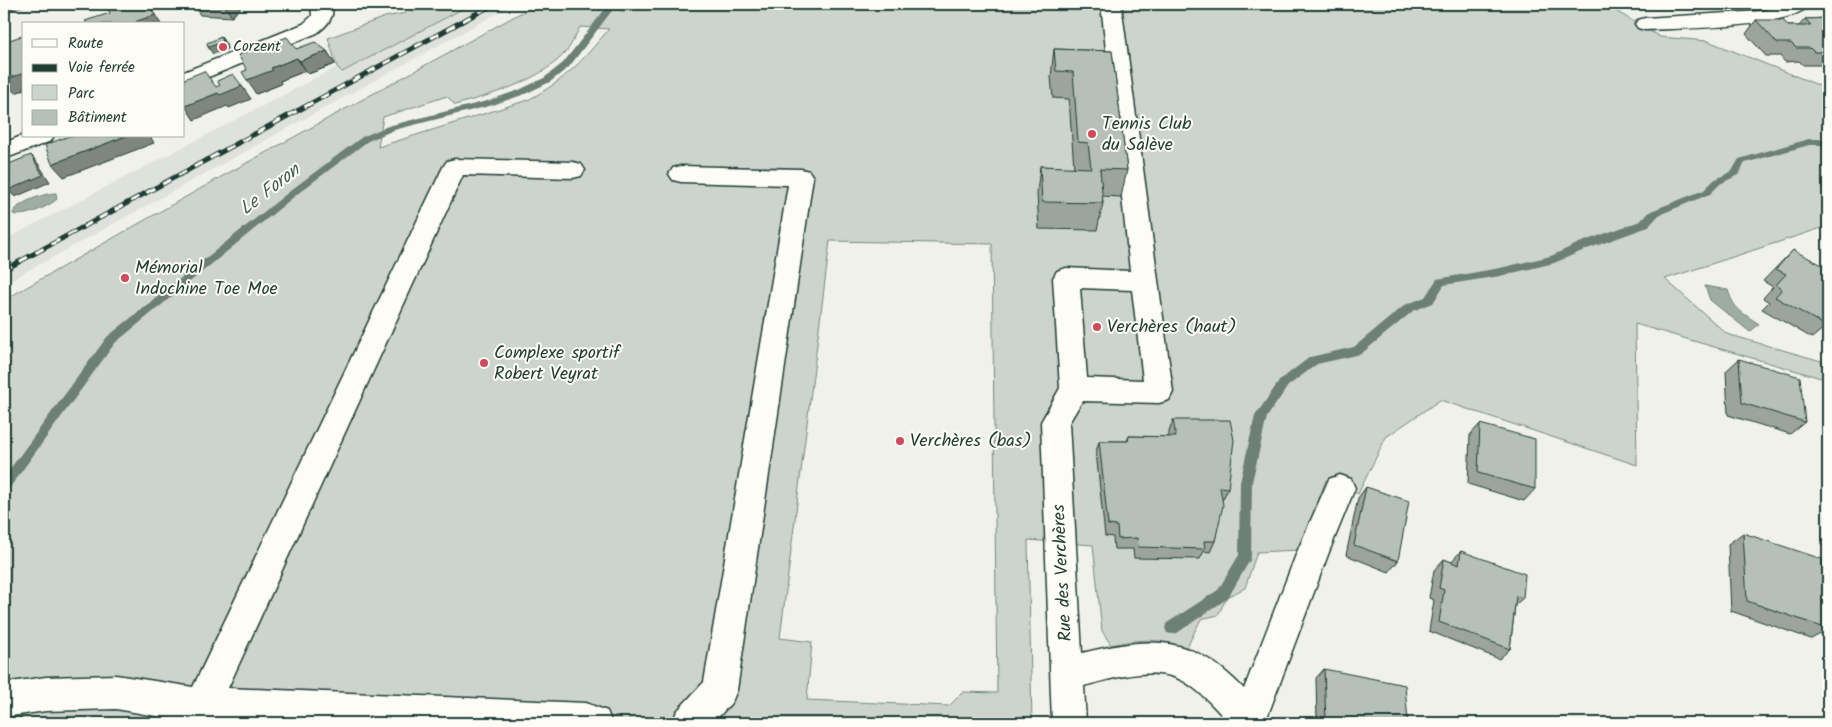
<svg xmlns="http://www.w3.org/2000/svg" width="1832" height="727" font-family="Kalam,sans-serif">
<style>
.built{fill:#dfe2dc}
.green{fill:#cdd3cd;stroke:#768880;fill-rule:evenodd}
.water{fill:#9faca4;stroke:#6c8077}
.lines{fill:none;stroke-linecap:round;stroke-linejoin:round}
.stream{fill:#6c8077;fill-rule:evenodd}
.minor-casing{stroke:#1f3d34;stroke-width:3}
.minor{fill:#fdfcf7;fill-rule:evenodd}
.rail-casing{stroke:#1f3d34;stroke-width:5}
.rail{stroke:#fdfcf7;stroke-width:3;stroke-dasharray:9;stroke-linecap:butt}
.wall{fill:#9da49e;stroke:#1f3d34}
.shaded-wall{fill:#7f8681;stroke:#1f3d34}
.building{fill:#b6bfb8;stroke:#1f3d34}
.poi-dot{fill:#d1495b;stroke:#fdfcf7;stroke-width:2}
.labels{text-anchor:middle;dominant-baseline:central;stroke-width:4;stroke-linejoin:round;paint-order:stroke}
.far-poi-label{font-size:15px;fill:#1f3d34;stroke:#fdfcf7;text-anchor:start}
.poi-label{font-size:18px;fill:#1f3d34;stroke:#fdfcf7;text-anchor:start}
.street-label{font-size:18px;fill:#1f3d34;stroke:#fdfcf7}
.water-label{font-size:19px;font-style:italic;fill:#455e56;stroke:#fdfcf7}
</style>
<rect width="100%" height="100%" fill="#f0f1eb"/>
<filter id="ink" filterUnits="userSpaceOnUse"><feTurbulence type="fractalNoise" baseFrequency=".02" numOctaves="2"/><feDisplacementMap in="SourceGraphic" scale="10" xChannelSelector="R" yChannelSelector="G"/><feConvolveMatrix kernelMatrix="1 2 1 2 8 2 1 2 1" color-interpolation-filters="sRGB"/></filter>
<g filter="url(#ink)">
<path class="built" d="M472,4H514L4,284V240L337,67L342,72Z"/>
<g class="green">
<path d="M431,4H472L342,72L337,67L328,38L385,17L411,12Z"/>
<path d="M537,4H569L577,6L580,4H606V5L625,12L628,4H1604L1660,37L1708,41L1828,89V226L1665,279L1727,334L1828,363V380L1635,324L1637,465L1440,400L1386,437L1358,494L1326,480L1300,550L1257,552L1245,588L1227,597L1218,615L1201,619L1186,649C1161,637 1137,639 1111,645L1102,631L1093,545L1028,540L1032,723H4V300L221,177ZM580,27L609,29C581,62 567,79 528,100L378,147L383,117L447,96L455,105C490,95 538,82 564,54C571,47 575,36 580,27ZM830,241L992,244L997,693L963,692L949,706L807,700L812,642L780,638Z"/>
</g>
<g class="water">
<path d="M56,193L57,199C48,207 24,218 13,214C15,203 45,193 56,193Z"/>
<path d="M1705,286L1728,290C1734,310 1743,313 1759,324L1750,332L1710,300Z"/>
</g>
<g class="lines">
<g class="stream">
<path d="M609,4H617L569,67L550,82L525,94L493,105L394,130L368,141L301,191L115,343L8,490L4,491V477L107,337L295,187L362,137L388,126L487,101L519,90L544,78L563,63Z"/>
<path d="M1809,139H1828V145H1809L1745,163L1738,175L1720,184L1710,194L1659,215L1648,227L1587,249L1554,263L1500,276L1444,285L1433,303L1413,311L1361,354L1317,364L1288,386L1267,417L1252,482L1251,556L1250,560L1228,598L1177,633L1172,634L1167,633L1165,628L1167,623L1218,590L1239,555L1240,482L1255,416L1280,380L1310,357L1354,347L1405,305L1425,297L1437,279L1500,268L1551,256L1579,243L1640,221L1651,211L1704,190L1714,180L1732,171L1739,159Z"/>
</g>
<defs>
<g id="minor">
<path d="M311,4H331C336,16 327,26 317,33L184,87V72L303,24L312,16Z"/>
<path d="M1101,4H1121L1173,392L1169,400L1159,403L1082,401L1069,423L1082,653C1151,636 1192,634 1244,689L1297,552L1329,479L1340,475L1351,479L1355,488L1329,552L1265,723H1229C1215,708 1201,691 1183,681C1155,665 1114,678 1084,686L1086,723H1052L1041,422L1060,388L1053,278L1057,271L1066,268L1130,271ZM1080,288L1132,290L1143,380L1087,378Z"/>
<path d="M1785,4H1810C1793,29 1677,28 1645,30L1638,28L1635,24L1638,20L1645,18L1762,11Z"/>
<path d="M24,135L54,136L51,141L4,159V143Z"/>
<path d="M455,159L573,162L581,164L585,170L581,176L573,178L463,175L228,688L586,703L607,711L612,723H233L184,721L116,709L46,711L4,717V683L46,677L116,675L193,687L443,167L447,161Z"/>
<path d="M681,166L801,169L809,171L813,177L737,690L732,702L713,723H672L677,711L704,682L788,185L681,182L673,180L669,174L673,168Z"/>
</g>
</defs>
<use href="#minor" class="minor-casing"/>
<use href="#minor" class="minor"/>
<defs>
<path id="rail" d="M4,270L494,4"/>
</defs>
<use href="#rail" class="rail-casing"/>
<use href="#rail" class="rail"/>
</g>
<g class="wall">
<path d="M193,4H243L232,17L200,15Z"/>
<path d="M911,4H967V7L911,5Z"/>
<path d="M1828,13V65H1803L1799,61L1785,62L1780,56H1766L1746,34L1756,20L1788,26H1799L1805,19L1824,18Z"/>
<path d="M296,49L327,51L335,64L308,74L305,71L280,81L281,84L256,94Z"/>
<path d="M1054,49L1112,51L1127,170L1121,197L1102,196L1103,203L1097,230L1039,229L1037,193L1040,166L1074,168L1069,99L1053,98L1051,77Z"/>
<path d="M1793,250L1826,326L1812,338L1762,309L1769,302L1763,298L1773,287L1763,281Z"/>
<path d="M1739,359L1805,422L1790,434L1728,415L1726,371Z"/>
<path d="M1173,420L1228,488L1223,499H1222L1215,541L1210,552L1204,551L1200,559L1134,558L1133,549H1114L1113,537L1105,536L1096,452L1099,441H1127L1129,436L1169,437V432Z"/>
<path d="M1480,424L1535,489L1524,501L1468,484L1470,435Z"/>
<path d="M1366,487L1398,561L1389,572L1346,555L1358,498Z"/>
<path d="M1743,533L1828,622V630L1811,639L1731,611L1728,544Z"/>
<path d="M1461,551L1523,598L1515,605L1510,649L1499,659L1429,631L1434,600L1429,598L1434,570L1444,559L1451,562Z"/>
<path d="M1324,669L1408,723H1317L1316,678Z"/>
</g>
<g class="shaded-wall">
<path d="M4,4H29L4,11Z"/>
<path d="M148,4L161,24H134Z"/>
<path d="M224,4H243L232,17Z"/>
<path d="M221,37L226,44L227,49L213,54L208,47Z"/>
<path d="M327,51L335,64L308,74L300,61Z"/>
<path d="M297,58L305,71L280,81L281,84L256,94L247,80L271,68Z"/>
<path d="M24,73V90L15,93L4,80Z"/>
<path d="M242,86L251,99L229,108L227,106L194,120L185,106L218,93Z"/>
<path d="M126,136H150L154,143L64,177L52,164Z"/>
<path d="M31,155L37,162L50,182L15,197L8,190Z"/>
</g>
<g class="building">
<path d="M117,4H148L155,15L137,21L134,24H87L85,21L110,13L107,7Z"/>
<path d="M1828,18V52H1814L1810,48H1796L1791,43H1777L1756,20H1783L1788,26H1805L1811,25L1805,19Z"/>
<path d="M24,35V73L4,80V42Z"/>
<path d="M221,37L223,42L208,47L207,43Z"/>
<path d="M287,37L296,49L315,42L327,51L300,61L297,58L271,68L273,70L247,80L242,72L247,70L238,55Z"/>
<path d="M1054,49L1112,51L1127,170L1100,169L1103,203L1042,202L1040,166L1091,168L1088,143L1078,142L1073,72L1056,71Z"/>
<path d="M204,71L216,87L220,85L217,81L233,74L242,86L220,95L218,93L185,106L184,105V79Z"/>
<path d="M69,136H126L52,164L45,145Z"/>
<path d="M31,155L43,175L8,190L4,183V166Z"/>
<path d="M1793,250L1828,268V323L1826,326L1775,297L1782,289L1776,285L1786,274L1776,269Z"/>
<path d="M1739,359L1800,377L1805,422L1742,403Z"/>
<path d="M1173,420H1230L1234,440L1228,488L1220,487L1223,505L1215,541H1204L1205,549L1138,547L1137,538L1118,539L1117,526L1108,525L1099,441H1128L1129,436L1176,437Z"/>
<path d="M1480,424L1535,439V489L1478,473Z"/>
<path d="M1366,487L1409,501L1398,561L1354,545Z"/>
<path d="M1743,533L1822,559L1828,622V629L1747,601Z"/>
<path d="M1461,551L1525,574L1523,598L1516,596L1510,649L1439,622L1444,590L1439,588L1444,559L1459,565Z"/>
<path d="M1324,669L1405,685L1408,723H1326Z"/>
</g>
</g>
<g class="poi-dot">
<circle cx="223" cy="47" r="5"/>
<circle cx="1092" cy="134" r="5"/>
<circle cx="125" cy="278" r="5"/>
<circle cx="1097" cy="327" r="5"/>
<circle cx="484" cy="363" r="5"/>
<circle cx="900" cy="441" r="5"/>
</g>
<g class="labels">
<g class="far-poi-label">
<text x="233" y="47">Corzent</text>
</g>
<g class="poi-label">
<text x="1102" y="124">Tennis Club<tspan x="1102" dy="21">du Salève</tspan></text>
<text x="135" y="268">Mémorial<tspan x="135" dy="21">Indochine Toe Moe</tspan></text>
<text x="1107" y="327">Verchères (haut)</text>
<text x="494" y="353">Complexe sportif<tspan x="494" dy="21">Robert Veyrat</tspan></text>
<text x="910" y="441">Verchères (bas)</text>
</g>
<g class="street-label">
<text transform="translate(1063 573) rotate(-93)">Rue des Verchères</text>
</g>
<g class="water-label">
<text transform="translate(270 190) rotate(-38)">Le Foron</text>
</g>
</g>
<rect width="1832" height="727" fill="none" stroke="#fdfcf7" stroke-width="20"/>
<rect x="10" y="10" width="1812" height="707" fill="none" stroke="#1f3d34" stroke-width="2" filter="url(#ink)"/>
<rect x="22" y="22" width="162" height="115" fill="#fdfcf7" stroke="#a4b0a9"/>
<rect x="32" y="39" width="25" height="8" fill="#fdfcf7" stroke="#a4b0a9"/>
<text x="68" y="48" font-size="15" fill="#1f3d34">Route</text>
<rect x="32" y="64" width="25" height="8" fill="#1f3d34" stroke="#a4b0a9"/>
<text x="68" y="72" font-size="15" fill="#1f3d34">Voie ferrée</text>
<rect x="32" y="85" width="25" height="15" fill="#cdd3cd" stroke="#a4b0a9"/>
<text x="68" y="98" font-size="15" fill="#1f3d34">Parc</text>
<rect x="32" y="110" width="25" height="15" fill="#b6bfb8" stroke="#a4b0a9"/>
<text x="68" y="122" font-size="15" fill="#1f3d34">Bâtiment</text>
</svg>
